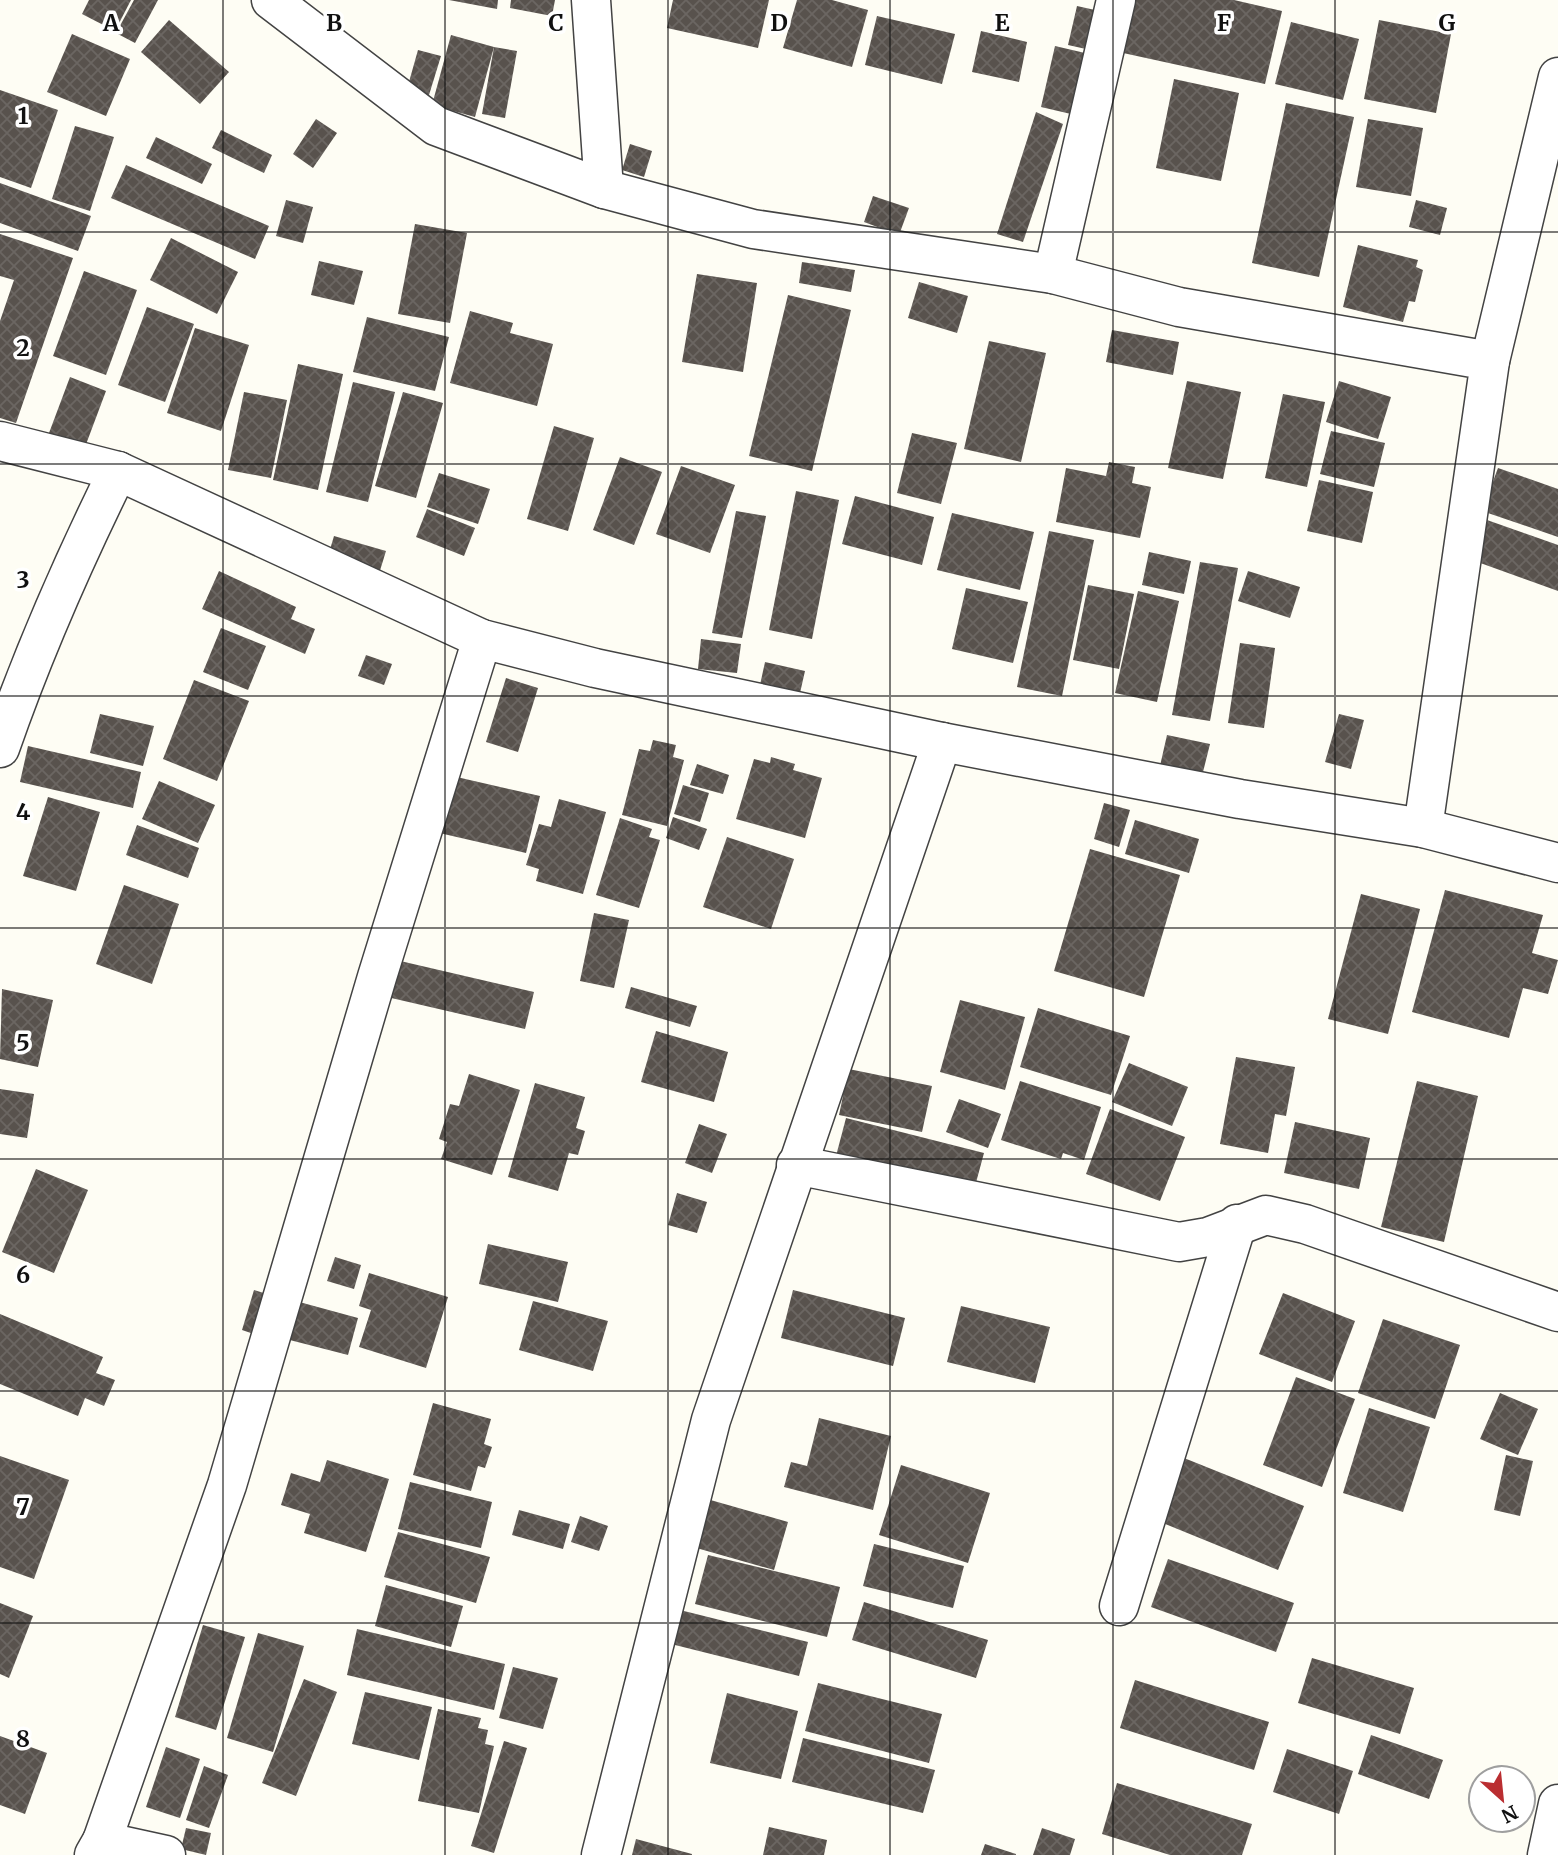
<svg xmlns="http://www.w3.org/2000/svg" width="1558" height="1855" font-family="Merriweather,serif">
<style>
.building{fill:url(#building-cross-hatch)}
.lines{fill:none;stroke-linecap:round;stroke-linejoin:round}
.minor-casing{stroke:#434343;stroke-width:41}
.minor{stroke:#fff;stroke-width:38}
.grid{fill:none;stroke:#101010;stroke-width:2;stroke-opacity:0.55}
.grid-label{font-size:23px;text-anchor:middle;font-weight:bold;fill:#101010;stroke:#fff;stroke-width:7;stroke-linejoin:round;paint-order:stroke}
</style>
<defs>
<pattern id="building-cross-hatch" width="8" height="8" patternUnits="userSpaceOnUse" patternTransform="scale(1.75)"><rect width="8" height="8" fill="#58524d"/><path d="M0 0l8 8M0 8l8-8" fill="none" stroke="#6b6662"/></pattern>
</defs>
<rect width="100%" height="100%" fill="#fefdf4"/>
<g class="building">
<path d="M89,0H131L115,31L82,14Z"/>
<path d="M134,0H158L135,43L116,33Z"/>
<path d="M449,0H498L497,9Z"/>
<path d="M511,0H555L552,16L510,8Z"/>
<path d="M673,0H769L758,48L667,28Z"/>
<path d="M797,0H832L868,10L852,67L783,48Z"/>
<path d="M1126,0H1234L1282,11L1265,84L1114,51Z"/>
<path d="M1077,6L1104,12L1095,51L1068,45Z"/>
<path d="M877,16L955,34L942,84L865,65Z"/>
<path d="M169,20L229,72L200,104L141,52Z"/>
<path d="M1379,20L1451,34L1436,113L1364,99Z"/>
<path d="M1291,22L1359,39L1343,100L1275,84Z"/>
<path d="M981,31L1027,42L1019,82L972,72Z"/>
<path d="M72,34L130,59L106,116L47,92Z"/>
<path d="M451,35L494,47L475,117L432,105Z"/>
<path d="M1055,46L1085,53L1071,114L1041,107Z"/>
<path d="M494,47L517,51L505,118L482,114Z"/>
<path d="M418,50L441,56L429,95L407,89Z"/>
<path d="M1174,79L1239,93L1221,181L1156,168Z"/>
<path d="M0,90L58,110L31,188L0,177Z"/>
<path d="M1286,103L1354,117L1319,277L1252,263Z"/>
<path d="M1036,112L1063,124L1023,242L997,234Z"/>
<path d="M316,119L337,133L313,168L293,154Z"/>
<path d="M1368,119L1423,128L1411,196L1356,187Z"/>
<path d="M75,126L114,137L90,211L52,199Z"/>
<path d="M221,130L272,155L264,173L212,148Z"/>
<path d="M156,137L212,164L202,184L146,158Z"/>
<path d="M630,144L652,151L644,177L622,170Z"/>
<path d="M126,165L269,226L255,259L111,198Z"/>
<path d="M0,183L91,216L78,251L0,223Z"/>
<path d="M873,196L909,208L899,235L864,222Z"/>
<path d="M286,200L313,207L303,243L276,236Z"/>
<path d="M1416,200L1447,208L1440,235L1409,227Z"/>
<path d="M415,224L467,233L450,323L398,314Z"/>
<path d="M0,234L73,258L16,423L0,418V321L14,280L0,276Z"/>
<path d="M171,238L238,272L217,314L150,280Z"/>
<path d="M1358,245L1418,260L1416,267L1423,270L1415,302L1409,301L1403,322L1343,307Z"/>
<path d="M319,261L363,271L354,305L311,295Z"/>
<path d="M802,262L855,270L851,292L799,283Z"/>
<path d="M84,271L137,290L106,375L53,356Z"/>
<path d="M697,274L757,283L743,372L682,362Z"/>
<path d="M919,282L968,296L957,333L908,318Z"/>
<path d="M788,295L851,310L812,471L749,456Z"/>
<path d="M147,307L194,324L165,402L118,385Z"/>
<path d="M470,311L513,323L510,333L553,344L537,406L450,383Z"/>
<path d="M367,317L449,337L435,391L353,372Z"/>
<path d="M195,328L249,345L221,431L167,413Z"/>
<path d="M1112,330L1179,342L1173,375L1106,362Z"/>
<path d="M989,341L1046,353L1021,462L964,449Z"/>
<path d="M298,364L343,374L318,490L273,480Z"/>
<path d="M70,377L106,391L82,455L46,441Z"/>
<path d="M1187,381L1241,392L1223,479L1168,468Z"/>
<path d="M1339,381L1391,397L1378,439L1326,422Z"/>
<path d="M353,382L395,392L368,502L326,492Z"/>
<path d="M244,392L287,400L271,478L228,470Z"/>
<path d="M403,392L443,403L416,498L375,486Z"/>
<path d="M1283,394L1325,402L1307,487L1265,478Z"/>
<path d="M554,426L594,438L568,531L527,519Z"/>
<path d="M1331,431L1385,443L1374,487L1320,474Z"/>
<path d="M912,433L957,443L941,504L897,493Z"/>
<path d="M620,457L662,472L634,545L593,530Z"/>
<path d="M1109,462L1135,467L1132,483L1151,487L1140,538L1056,522L1066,468L1106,476Z"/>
<path d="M681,466L735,485L710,553L656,534Z"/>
<path d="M1498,468L1558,489V537L1482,511Z"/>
<path d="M439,473L490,489L478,524L427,507Z"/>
<path d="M1319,480L1373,492L1362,543L1307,531Z"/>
<path d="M796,491L839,500L812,639L769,630Z"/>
<path d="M855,496L934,517L922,565L842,544Z"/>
<path d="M427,509L475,528L464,556L416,537Z"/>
<path d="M736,511L766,516L742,638L712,633Z"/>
<path d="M952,513L1034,532L1020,590L937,570Z"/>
<path d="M1487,520L1558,545V591L1472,560Z"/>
<path d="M1049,531L1094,540L1062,696L1017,687Z"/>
<path d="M334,536L386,551L378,577L326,563Z"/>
<path d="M1149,552L1191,561L1184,594L1142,585Z"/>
<path d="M1200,562L1238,568L1210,721L1172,715Z"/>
<path d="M219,571L296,607L291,619L315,629L305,654L202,609Z"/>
<path d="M1248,571L1300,587L1290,618L1238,601Z"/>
<path d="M1088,585L1134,594L1119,669L1073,660Z"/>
<path d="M966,588L1028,602L1013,663L952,649Z"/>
<path d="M1138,591L1179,601L1157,702L1115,693Z"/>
<path d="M221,628L266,646L248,690L203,672Z"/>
<path d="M701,639L741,644L737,673L698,669Z"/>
<path d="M1240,643L1275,648L1264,728L1228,723Z"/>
<path d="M366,655L392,664L384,685L358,676Z"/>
<path d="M765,662L805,671L800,693L760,685Z"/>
<path d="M506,678L538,688L518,752L486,742Z"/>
<path d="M194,680L249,701L217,781L163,759Z"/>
<path d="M100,714L154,726L143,766L90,753Z"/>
<path d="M1339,714L1364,720L1351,769L1325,762Z"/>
<path d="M1167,735L1210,744L1202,776L1160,766Z"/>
<path d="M653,740L676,745L673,757L684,760L667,826L622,815L639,749L650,751Z"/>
<path d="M28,746L141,772L133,808L20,782Z"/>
<path d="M771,757L795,764L793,770L822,778L805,838L736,819L754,759L770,763Z"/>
<path d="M697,764L729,775L723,794L690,785Z"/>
<path d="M448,775L540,796L526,853L435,832Z"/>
<path d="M159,781L215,805L198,843L142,819Z"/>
<path d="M683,785L709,793L700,822L674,814Z"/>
<path d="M48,797L100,812L76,891L23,876Z"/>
<path d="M559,799L606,812L583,894L536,881L539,869L526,865L539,824L551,827Z"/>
<path d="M1104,803L1130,810L1119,847L1094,839Z"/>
<path d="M673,817L707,829L699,850L666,838Z"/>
<path d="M620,818L652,829L649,837L660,840L639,908L596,895Z"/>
<path d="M1135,820L1199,839L1189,873L1125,854Z"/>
<path d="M137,825L199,848L188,878L126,855Z"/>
<path d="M727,837L794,859L771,929L703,907Z"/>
<path d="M1090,849L1180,875L1144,997L1054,971Z"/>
<path d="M124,885L179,904L152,984L96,964Z"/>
<path d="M1445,890L1543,915L1532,953L1558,960L1548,994L1523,988L1509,1038L1412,1012Z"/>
<path d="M1361,894L1420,909L1388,1034L1328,1019Z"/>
<path d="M594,913L629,920L614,988L580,981Z"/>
<path d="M396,960L534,992L525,1029L387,997Z"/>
<path d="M631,987L697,1006L690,1027L625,1008Z"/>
<path d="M2,989L53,1000L38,1067L0,1059Z"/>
<path d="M960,1000L1025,1017L1005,1090L940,1072Z"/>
<path d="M1038,1008L1130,1036L1111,1095L1020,1067Z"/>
<path d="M656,1031L728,1052L714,1102L641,1082Z"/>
<path d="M1236,1057L1295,1067L1286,1116L1275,1114L1268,1153L1220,1144Z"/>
<path d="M1129,1063L1188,1087L1172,1126L1112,1102Z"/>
<path d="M834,1066L932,1086L922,1132L839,1115L843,1096L828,1093Z"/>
<path d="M469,1074L520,1090L492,1175L441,1159L447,1142L439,1139L450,1104L459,1106Z"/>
<path d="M1020,1081L1101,1107L1084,1160L1063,1153L1061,1159L1001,1140Z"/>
<path d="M1417,1081L1478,1096L1444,1242L1381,1227Z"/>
<path d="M535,1083L585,1097L576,1128L585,1131L578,1155L569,1153L558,1191L508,1177Z"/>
<path d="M0,1089L34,1094L27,1138L0,1134Z"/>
<path d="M959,1099L1001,1114L988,1148L946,1132Z"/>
<path d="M1110,1109L1185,1137L1160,1201L1086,1174Z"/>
<path d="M846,1118L984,1153L974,1190L836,1156Z"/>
<path d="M1295,1122L1370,1138L1359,1189L1284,1173Z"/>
<path d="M699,1124L727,1134L712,1173L685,1163Z"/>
<path d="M36,1169L88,1190L54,1273L2,1252Z"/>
<path d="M677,1193L707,1202L697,1233L668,1225Z"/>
<path d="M488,1244L568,1262L558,1302L479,1284Z"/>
<path d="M335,1257L361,1265L354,1289L327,1281Z"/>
<path d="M369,1273L448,1297L426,1368L359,1347L371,1310L359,1306Z"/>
<path d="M254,1290L280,1298L266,1338L242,1330Z"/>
<path d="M793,1290L905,1318L893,1366L781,1338Z"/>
<path d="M1283,1293L1355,1321L1332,1382L1259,1354Z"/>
<path d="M292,1300L358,1318L348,1355L282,1338Z"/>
<path d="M533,1301L608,1321L593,1371L519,1350Z"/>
<path d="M961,1306L1050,1327L1035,1383L947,1362Z"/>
<path d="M0,1314L103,1357L96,1373L115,1380L104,1406L85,1398L78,1416L0,1384Z"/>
<path d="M1383,1319L1460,1345L1435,1419L1358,1393Z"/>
<path d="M1296,1377L1355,1399L1322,1487L1263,1465Z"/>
<path d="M1500,1393L1538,1409L1518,1455L1480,1439Z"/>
<path d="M433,1403L491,1419L484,1444L492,1447L485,1468L478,1466L471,1491L413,1475Z"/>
<path d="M1369,1408L1430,1427L1403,1512L1343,1493Z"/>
<path d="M819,1418L891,1436L873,1510L784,1487L791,1462L807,1466Z"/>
<path d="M1506,1455L1533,1461L1520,1516L1494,1510Z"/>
<path d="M0,1456L69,1480L34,1579L0,1567Z"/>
<path d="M1179,1456L1304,1506L1278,1570L1153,1519Z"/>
<path d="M327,1460L389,1479L366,1552L304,1533L310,1514L281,1505L291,1473L320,1482Z"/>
<path d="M901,1465L990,1493L968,1563L879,1535Z"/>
<path d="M410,1482L492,1502L481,1548L398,1529Z"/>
<path d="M707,1499L788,1522L774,1570L693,1547Z"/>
<path d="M519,1510L570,1524L563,1549L512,1535Z"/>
<path d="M580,1516L608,1526L599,1551L571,1542Z"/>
<path d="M398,1532L490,1557L476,1603L384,1577Z"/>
<path d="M874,1544L964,1566L953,1608L863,1586Z"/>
<path d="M708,1555L840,1587L827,1637L695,1604Z"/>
<path d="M1168,1559L1294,1603L1276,1652L1151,1607Z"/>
<path d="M386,1585L463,1606L451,1647L375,1626Z"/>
<path d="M864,1602L988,1640L976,1678L852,1640Z"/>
<path d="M0,1603L33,1616L9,1678L0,1674Z"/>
<path d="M664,1606L808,1642L799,1676L655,1640Z"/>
<path d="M203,1625L245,1637L216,1730L175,1717Z"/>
<path d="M357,1629L505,1664L494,1710L347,1675Z"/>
<path d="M258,1633L304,1646L273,1752L227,1738Z"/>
<path d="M1312,1658L1414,1688L1400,1734L1298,1703Z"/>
<path d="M513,1667L558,1678L543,1729L499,1718Z"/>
<path d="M304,1679L337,1692L296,1796L262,1783Z"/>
<path d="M1135,1680L1269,1722L1254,1770L1120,1728Z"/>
<path d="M818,1683L942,1714L929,1763L805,1731Z"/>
<path d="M365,1692L432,1707L419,1760L352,1744Z"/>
<path d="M727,1693L798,1711L781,1779L710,1763Z"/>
<path d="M438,1709L481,1718L478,1728L488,1730L485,1744L494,1746L479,1813L418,1801Z"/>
<path d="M1371,1735L1443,1760L1429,1799L1358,1774Z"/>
<path d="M0,1736L47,1753L25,1814L0,1805Z"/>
<path d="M803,1738L935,1770L923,1813L792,1782Z"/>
<path d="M504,1741L527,1748L494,1853L471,1846Z"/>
<path d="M166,1747L200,1759L180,1818L146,1807Z"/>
<path d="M1287,1749L1353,1771L1339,1814L1273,1792Z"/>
<path d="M204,1766L228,1775L209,1828L186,1820Z"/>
<path d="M1117,1783L1252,1824L1242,1855H1170L1102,1834Z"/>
<path d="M769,1827L827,1840L824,1855H763Z"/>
<path d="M186,1828L211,1833L206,1855L181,1849Z"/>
<path d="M1042,1828L1075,1839L1070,1855H1033Z"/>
<path d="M636,1839L692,1854V1855H632Z"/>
<path d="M985,1844L1016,1854V1855H981Z"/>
</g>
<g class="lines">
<defs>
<g id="minor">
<path d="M271,0L436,126L604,189L591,0"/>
<path d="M604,189L753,229L1053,274L1179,307L1490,361L1423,828"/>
<path d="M1053,274L1116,0"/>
<path d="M1490,361L1558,77"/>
<path d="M0,441L118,471L482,639L595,668L942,742L1240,799L1423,828L1558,863"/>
<path d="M0,748C33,653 73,562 118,471"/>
<path d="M796,1165L1179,1242L1208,1237L1266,1215L1305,1224L1558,1312"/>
<path d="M1119,1606L1237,1224"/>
<path d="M102,1841L227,1485L377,977L482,639"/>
<path d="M94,1855L102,1841L166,1855"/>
<path d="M601,1855L711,1420L942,742"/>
<path d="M1547,1855L1558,1804"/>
</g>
</defs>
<use href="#minor" class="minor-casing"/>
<use href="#minor" class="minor"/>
</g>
<path class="grid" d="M223,0V1855M445,0V1855M668,0V1855M890,0V1855M1113,0V1855M1335,0V1855M0,232H1558M0,464H1558M0,696H1558M0,928H1558M0,1159H1558M0,1391H1558M0,1623H1558"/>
<g class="grid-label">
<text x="111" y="31">A</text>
<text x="334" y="31">B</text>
<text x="556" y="31">C</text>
<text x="779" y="31">D</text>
<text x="1002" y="31">E</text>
<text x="1224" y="31">F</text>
<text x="1447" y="31">G</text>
<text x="23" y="124">1</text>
<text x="23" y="356">2</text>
<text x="23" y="588">3</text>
<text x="23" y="820">4</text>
<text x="23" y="1051">5</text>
<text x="23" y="1283">6</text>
<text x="23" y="1515">7</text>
<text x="23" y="1747">8</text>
</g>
<g transform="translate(1502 1799) rotate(153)"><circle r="33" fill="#ffffff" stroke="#9f9f9f" stroke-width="2"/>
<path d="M0-5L12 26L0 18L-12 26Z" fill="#ba2e31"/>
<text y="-10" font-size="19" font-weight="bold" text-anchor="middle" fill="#101010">N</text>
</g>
</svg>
